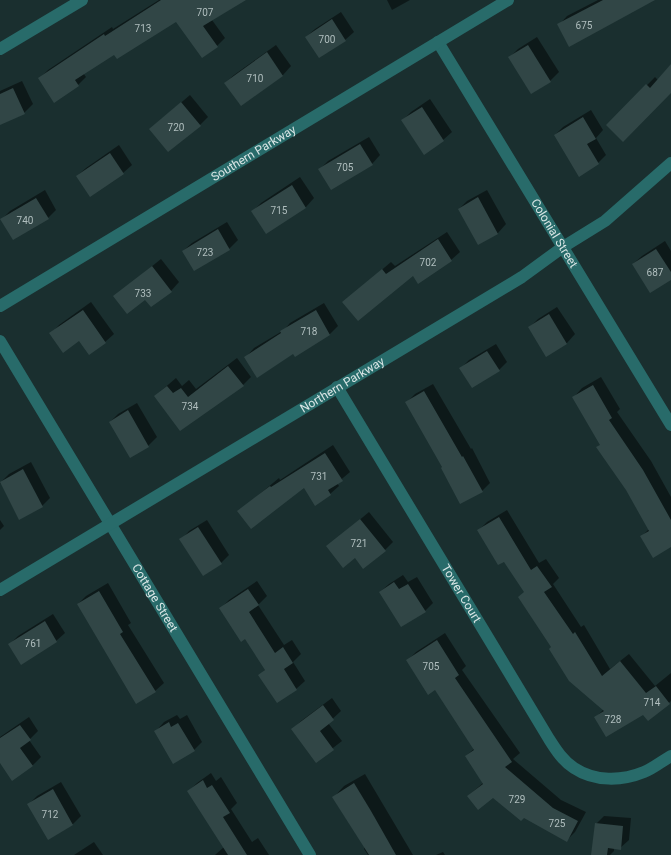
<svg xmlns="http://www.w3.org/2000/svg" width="671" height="855" font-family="Roboto,sans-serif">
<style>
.shadow{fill:#0007}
.building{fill:#314646}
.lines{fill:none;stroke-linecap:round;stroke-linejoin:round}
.minor{stroke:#286b6a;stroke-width:12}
.labels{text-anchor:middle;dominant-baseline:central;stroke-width:4;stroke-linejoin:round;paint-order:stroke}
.number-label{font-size:10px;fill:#b0bebe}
.street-label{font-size:12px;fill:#dae6e6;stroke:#102525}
</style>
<rect width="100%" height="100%" fill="#1a2f2f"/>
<g class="shadow">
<path d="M159,0H244L212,20L225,38L217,46L176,20L114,53L83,73L86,77L78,85L40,78L48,70L112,27L113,29Z"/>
<path d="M387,0H410L392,10Z"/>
<path d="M598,0H648L559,25L567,16Z"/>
<path d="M341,12L354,32L345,40L306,37L315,29Z"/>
<path d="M537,37L559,72L550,81L531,93L510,57L518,49Z"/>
<path d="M276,45L291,66L283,75L241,105L225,83L234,75Z"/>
<path d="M671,65V91L608,125L655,77L658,80Z"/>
<path d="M22,81L33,104L24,113L0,123V91Z"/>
<path d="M190,95L208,117L200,125L150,129Z"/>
<path d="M430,99L452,132L443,140L403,120L411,112Z"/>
<path d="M591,110L603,130L596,138L606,155L598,163L555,135L563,127Z"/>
<path d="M369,137L380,155L372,164L320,169L328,161Z"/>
<path d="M119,145L132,165L123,173L77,176L86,168Z"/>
<path d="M300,177L314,198L306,207L266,232L253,211L261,203Z"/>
<path d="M45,190L56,210L48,218L2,219L10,211Z"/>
<path d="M487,190L506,224L498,233L478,243L459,209L467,201Z"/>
<path d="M227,222L238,240L229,249L194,269L183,251L192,243Z"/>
<path d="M447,232L460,252L451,260L344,302L391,262L395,266Z"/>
<path d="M665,241L671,251V278L633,264L642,256Z"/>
<path d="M161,259L179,282L171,291L145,298L115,296Z"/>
<path d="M91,302L114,334L105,342L51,334L59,325Z"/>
<path d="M324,303L338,326L330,334L294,352L246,357L254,348L284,330L290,323Z"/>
<path d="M557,307L575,334L567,343L547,355L529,328L538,319Z"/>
<path d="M496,344L507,362L499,370L461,368L469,360Z"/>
<path d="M237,358L251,377L243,385L180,429L155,396L176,378L182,386L189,380L196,389Z"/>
<path d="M601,377L620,409L617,412L651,461L671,497V546L642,536L649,529L574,397L582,388Z"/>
<path d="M433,384L471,449L472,448L490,483L482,491L444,467L407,402L415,394Z"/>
<path d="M137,403L157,437L148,446L130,456L110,422L118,414Z"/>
<path d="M333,445L350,472L337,483L339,486L330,494L304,486L239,511L279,478L280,480Z"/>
<path d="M31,462L50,498L42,506L0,483L9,474Z"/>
<path d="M507,510L539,563L546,559L559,578L553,584L581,627L584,625L610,669L629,654L655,686L671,673V701L648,719L644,713L595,718L604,709L552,647L525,591L504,560L479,530L487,522Z"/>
<path d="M369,512L393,542L385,550L355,557L328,546Z"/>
<path d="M0,520L4,526L0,530Z"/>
<path d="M207,520L229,555L221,563L181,540L189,531Z"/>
<path d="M403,575L408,582L417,577L433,603L425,611L380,592L389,584Z"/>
<path d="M257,581L267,596L258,605L284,645L292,640L301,654L293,662L305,681L296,689L260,675L266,669L246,637L221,608L229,600Z"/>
<path d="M108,583L131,623L128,625L164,683L155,691L78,604L86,596Z"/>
<path d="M53,614L65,633L56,641L10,644L18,636Z"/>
<path d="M445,633L466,666L462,670L520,753L513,759L561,800L586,812L575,832L567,840L493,796H468L483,783L466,756L475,748L435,689L408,660L416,652Z"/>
<path d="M332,698L341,711L328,723L342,741L316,761L293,729L301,721Z"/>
<path d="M177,715L180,719L187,715L202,742L194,750L156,731L164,722Z"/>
<path d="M29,717L38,731L29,740L41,757L32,766L0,761V737Z"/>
<path d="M211,773L216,781L221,777L237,803L231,809L252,842L258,838L269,855H215L224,847L189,791L197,783Z"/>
<path d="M365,774L413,855H368L364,849L365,847L334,797L344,786Z"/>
<path d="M61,782L81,816L73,824L49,838L29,804L37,796Z"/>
<path d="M604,816L631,818L629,840L620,848H614V851L610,855H593L596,824Z"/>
<path d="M94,842L103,855H74Z"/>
<path d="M443,852L445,855H436Z"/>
</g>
<g class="building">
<path d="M161,0H246L203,26L218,47L202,58L176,22L117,59L114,55L75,80L79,86L54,103L38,78L104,34L105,36Z"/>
<path d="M603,0H655L569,47L557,24Z"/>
<path d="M332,19L346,41L319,58L305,37Z"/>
<path d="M528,45L551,82L531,94L508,57Z"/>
<path d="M267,52L283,76L241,106L224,83Z"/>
<path d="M671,64V93L623,142L606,125L646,84L650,88Z"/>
<path d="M13,88L25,114L0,125V94Z"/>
<path d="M181,102L201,126L168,152L149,129Z"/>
<path d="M422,107L444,141L424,155L401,120Z"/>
<path d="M583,117L596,139L587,144L599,164L579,177L554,135Z"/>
<path d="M360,144L373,165L331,190L318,169Z"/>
<path d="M110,153L124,174L90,197L76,176Z"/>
<path d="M292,185L306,208L266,234L251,211Z"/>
<path d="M478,197L498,234L478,245L458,209Z"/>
<path d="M36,198L49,219L13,240L0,219Z"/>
<path d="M218,229L230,250L194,271L182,251Z"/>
<path d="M438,239L452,261L418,284L413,276L358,321L342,302L382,269L386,274Z"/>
<path d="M656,249L671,272V280L650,293L632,264Z"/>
<path d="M152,266L172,292L151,307L145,300L127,314L113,296Z"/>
<path d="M83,310L106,343L89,355L79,341L63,353L49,333Z"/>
<path d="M316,310L330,335L295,357L293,354L257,378L244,357L281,333L280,331Z"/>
<path d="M549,314L567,344L546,357L528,327Z"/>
<path d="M487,351L500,371L472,388L459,368Z"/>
<path d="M228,366L244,386L180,431L154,396L167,386L173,393L181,388L188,397Z"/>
<path d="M593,385L612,418L609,420L643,470L671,520V547L653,558L640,536L649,531L626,490L596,447L600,445L572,397Z"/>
<path d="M424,391L462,457L463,456L483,492L460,504L441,468L442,467L405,402Z"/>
<path d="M128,410L149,447L130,458L109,422Z"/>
<path d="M325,453L343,481L328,490L331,495L315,506L304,488L251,529L237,511L270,486L271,487Z"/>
<path d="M23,469L43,507L19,520L0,482Z"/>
<path d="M499,517L531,570L537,566L552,587L544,592L573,634L575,632L602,676L620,661L646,693L656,686L670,704L648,721L643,715L606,737L594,717L604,711L569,681L549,649L551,647L518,597L524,592L504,562L498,565L477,530Z"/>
<path d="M360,519L386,551L363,569L355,558L343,568L326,546Z"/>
<path d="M198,527L222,564L203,576L179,539Z"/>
<path d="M394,582L399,589L408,584L426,612L401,627L379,592Z"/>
<path d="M248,589L259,605L249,612L275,653L283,647L293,663L284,669L297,690L277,703L258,675L265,670L245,639L241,642L219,608Z"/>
<path d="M99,591L123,632L120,634L156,692L136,704L77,604Z"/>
<path d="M45,621L57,642L21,665L8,644Z"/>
<path d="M437,640L459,675L455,678L512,762L505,767L553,808L578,821L567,842L524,818L521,821L493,798L478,810L467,796L483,784L465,756L474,750L435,690L428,695L406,660Z"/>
<path d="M323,705L334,720L320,731L334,750L316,763L291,729Z"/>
<path d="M169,722L171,727L178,723L195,751L173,764L154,731Z"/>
<path d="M20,725L31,740L20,748L33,766L12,781L0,763V738Z"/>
<path d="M203,780L207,788L212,785L230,813L223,817L247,855H228L187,791Z"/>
<path d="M354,783L371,811L396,855H369L332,797Z"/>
<path d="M53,789L73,825L48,840L27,804Z"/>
<path d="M595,823L623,826L621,850L608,848L607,855H591Z"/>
</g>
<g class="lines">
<g class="minor">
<path id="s1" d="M438,42L671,425"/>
<path d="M0,49L82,0"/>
<path id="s2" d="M0,306L508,0"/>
<path id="s3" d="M0,341L310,855"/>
<path id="s4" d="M337,387L549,739C556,750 563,761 574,768C595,782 622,781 644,772C654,768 662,761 671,756"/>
<path id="s5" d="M0,590L522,277L563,247L605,221L671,163"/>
</g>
</g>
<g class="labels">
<g class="number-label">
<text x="205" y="12">707</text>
<text x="584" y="25">675</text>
<text x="143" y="28">713</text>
<text x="327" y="39">700</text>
<text x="255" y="78">710</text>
<text x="176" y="127">720</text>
<text x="345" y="167">705</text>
<text x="279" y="210">715</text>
<text x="25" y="220">740</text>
<text x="205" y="252">723</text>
<text x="428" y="262">702</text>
<text x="655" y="272">687</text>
<text x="143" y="293">733</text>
<text x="309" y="331">718</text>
<text x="190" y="406">734</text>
<text x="319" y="476">731</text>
<text x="359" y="543">721</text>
<text x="33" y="643">761</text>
<text x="431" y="666">705</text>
<text x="652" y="702">714</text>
<text x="613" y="719">728</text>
<text x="517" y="799">729</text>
<text x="50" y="814">712</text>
<text x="557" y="823">725</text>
</g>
<g class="street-label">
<text stroke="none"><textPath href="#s2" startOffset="296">Southern Parkway</textPath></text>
<text stroke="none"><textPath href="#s1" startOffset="224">Colonial Street</textPath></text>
<text stroke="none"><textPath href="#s5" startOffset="399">Northern Parkway</textPath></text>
<text stroke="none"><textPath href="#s4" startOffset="241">Tower Court</textPath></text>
<text stroke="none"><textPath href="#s3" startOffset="300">Cottage Street</textPath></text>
</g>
</g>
</svg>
